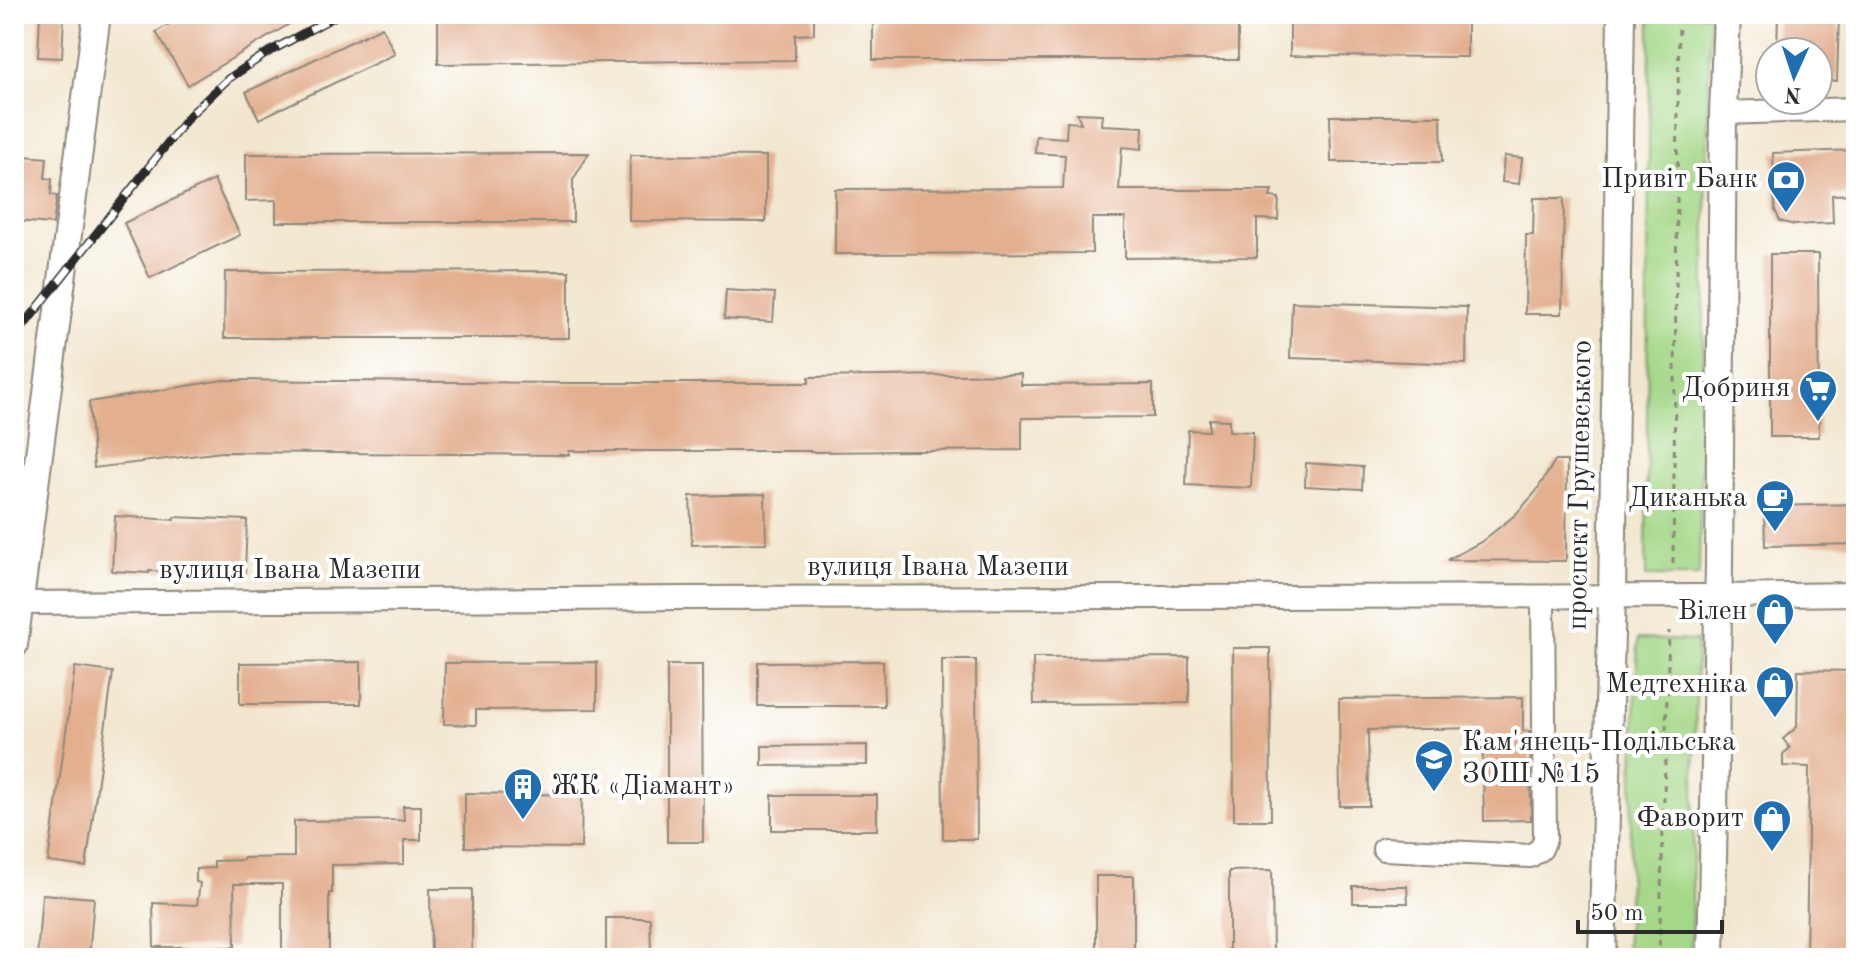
<svg xmlns="http://www.w3.org/2000/svg" width="1870" height="972" font-family="'Old Standard TT',serif">
<style>
.green{fill:#a4d787;stroke:#688159;stroke-width:2}
.building{fill:#e3af8f}
.lines{fill:none;stroke-linecap:round;stroke-linejoin:round}
.minor-casing{stroke:#8e887c;stroke-width:26}
.major-casing{stroke:#8e887c;stroke-width:30}
.path{stroke:#8e887c;stroke-width:3;stroke-dasharray:6 6;stroke-linecap:butt}
.minor{stroke:#fff;stroke-width:22}
.major{stroke:#fff;stroke-width:26}
.rail-casing{stroke:#2b2b2b;stroke-width:9}
.rail{stroke:#fff;stroke-width:6;stroke-dasharray:18;stroke-linecap:butt}
.labels{text-anchor:middle;dominant-baseline:central;stroke-width:8;stroke-linejoin:round;paint-order:stroke}
.poi-label{font-size:28px;fill:#2b2b2b;stroke:#fff;text-anchor:end}
.street-label{font-size:28px;fill:#2b2b2b;stroke:#fff}
</style>
<rect width="100%" height="100%" fill="#fff"/>
<filter id="ink" filterUnits="userSpaceOnUse"><feTurbulence type="fractalNoise" baseFrequency=".0125" numOctaves="2"/><feDisplacementMap in="SourceGraphic" scale="16" xChannelSelector="R" yChannelSelector="G"/><feConvolveMatrix kernelMatrix="1 2 1 2 8 2 1 2 1" color-interpolation-filters="sRGB"/></filter>
<filter id="wash" filterUnits="userSpaceOnUse"><feTurbulence type="fractalNoise" baseFrequency=".006" numOctaves="4" result="noise"/><feDisplacementMap in="SourceGraphic" scale="32" xChannelSelector="R" yChannelSelector="G"/><feGaussianBlur stdDeviation="1.8" result="paint"/><feColorMatrix in="noise" values="0 0 0 0 0 0 0 0 0 0 0 0 0 0 0 0 0 1.4 0 .05"/><feComposite in="paint" operator="in"/></filter>
<g filter="url(#wash)">
<rect width="100%" height="100%" fill="#f2e6ce"/>
<g class="green">
<path d="M1650,14H1710L1699,576H1646Z"/>
<path d="M1638,639L1697,641L1691,958H1626Z"/>
</g>
<g id="blocks">
<g class="building">
<path d="M40,14L64,15L62,58L38,57Z"/>
<path d="M186,14H306L188,85L156,32Z"/>
<path d="M438,14H814V34L795,35V60L438,64Z"/>
<rect x="873" y="14" width="365" height="46"/>
<path d="M1290,14H1467V57L1290,56Z"/>
<path d="M1778,15L1839,17L1837,81L1818,80V52H1777Z"/>
<path d="M382,27L395,54L259,119L246,92Z"/>
<path d="M1077,113L1102,114L1101,125L1143,127L1142,149L1122,147L1119,190H1272L1270,197L1279,198L1278,220L1257,219V257L1125,258V218H1092V253L835,254V189L1063,188L1065,155L1035,153L1036,136L1066,138L1067,122L1081,123Z"/>
<path d="M1330,116H1441L1442,162H1331Z"/>
<path d="M1856,150V194L1832,195L1833,223L1794,225L1780,221L1775,210L1773,153Z"/>
<path d="M589,153L573,180V222H276V200L246,201V154Z"/>
<path d="M630,155L766,156V222L629,221Z"/>
<path d="M24,156L47,158L45,178L52,179L51,195L57,196L53,224L17,221Z"/>
<path d="M1504,156L1522,158L1519,184L1502,182Z"/>
<path d="M214,180L240,235L150,278L124,223Z"/>
<path d="M1534,198H1564L1562,314H1525L1526,235H1533Z"/>
<path d="M1770,254H1818L1819,437H1770Z"/>
<path d="M569,271V338H224L225,272Z"/>
<path d="M726,290L775,293L773,322L724,319Z"/>
<path d="M1292,302L1467,307L1466,364L1290,358Z"/>
<path d="M1021,374V385L1153,384V417L1022,418V450L810,452V451H569V455L222,452L94,468L89,402L223,380L569,383H809V377Z"/>
<path d="M1209,419L1229,420V431L1253,432L1251,488L1186,485L1188,430L1209,431Z"/>
<path d="M1555,461H1567L1566,561L1447,560L1481,542L1515,515L1535,493Z"/>
<path d="M1306,463L1363,467L1362,489L1305,486Z"/>
<path d="M765,494L766,543L692,545L690,496Z"/>
<path d="M1856,504V544L1765,546L1764,506Z"/>
<path d="M115,516L174,520V517L247,520L245,574L149,571V573L112,571Z"/>
<path d="M1233,648H1270L1271,820H1234Z"/>
<path d="M1189,657V703L1034,704L1033,658Z"/>
<path d="M942,660H976L977,839H943Z"/>
<path d="M883,661L884,706H758V662Z"/>
<path d="M361,662V704H240V663Z"/>
<path d="M597,662V709L476,710V725L444,724L445,663Z"/>
<path d="M667,665H702L703,842H667Z"/>
<path d="M75,667L113,672L86,867L48,862Z"/>
<path d="M1798,670L1856,671L1850,958H1806L1809,767L1783,766V754L1790,748L1783,739L1797,727Z"/>
<path d="M1523,697V731H1530L1531,820L1484,821L1482,728L1368,730L1369,806H1340L1339,699Z"/>
<path d="M867,745V765L762,766V746Z"/>
<path d="M465,793L582,795L581,848L465,847Z"/>
<rect x="772" y="795" width="105" height="35"/>
<path d="M403,806H421V840H404V864L332,865V893H329V958H282V884H234L235,947H154L153,903L197,905L200,883L196,882V869L214,868V861L243,860V858L294,857V821L404,820Z"/>
<path d="M1272,870L1273,958H1229V871Z"/>
<rect x="1096" y="876" width="38" height="82"/>
<path d="M1353,886H1407L1408,903H1353Z"/>
<path d="M430,889H472V958H431Z"/>
<path d="M42,894L94,898L89,958H37Z"/>
<path d="M606,918H650L651,952H632V958H606Z"/>
</g>
</g>
</g>
<g filter="url(#ink)">
<use href="#blocks" fill-opacity="0" stroke="#8e887c" stroke-width="2"/>
<g class="lines">
<defs>
<g id="minor">
<path d="M1723,113L1856,109"/>
<path d="M20,603L682,598L1718,596L1856,594"/>
<path d="M1384,849L1530,856L1541,849L1545,839L1543,597"/>
</g>
<g id="major">
<path d="M14,645L97,14"/>
<path d="M1602,958L1612,597L1621,14"/>
<path d="M1711,958L1719,565L1723,113L1727,14"/>
</g>
</defs>
<use href="#minor" class="minor-casing"/>
<use href="#major" class="major-casing"/>
<g class="path">
<path d="M1673,563L1679,14"/>
<path d="M1659,958L1669,631"/>
</g>
<use href="#minor" class="minor"/>
<use href="#major" class="major"/>
<defs>
<path id="rail" d="M14,338L189,116L228,79L267,53L339,14"/>
</defs>
<use href="#rail" class="rail-casing"/>
<use href="#rail" class="rail"/>
</g>
</g>
<defs>
<symbol id="bank-pin" viewBox="-11 -11 22 30"><path d="M0 17L-7.5 6A9.5 9.5 0 1 1 7.5 6Z" fill="#1f6fb2" stroke="#fff"/><path d="M-6-4H6V4H-6ZM0-2.3a2.3 2.3 0 1 0 0 4.6a2.3 2.3 0 1 0 0-4.6Z" fill="#fff"/></symbol>
<symbol id="supermarket-pin" viewBox="-11 -11 22 30"><path d="M0 17L-7.5 6A9.5 9.5 0 1 1 7.5 6Z" fill="#1f6fb2" stroke="#fff"/><path d="M-6-5.5h2.5l.6 2H6L4.5 2H-2.5L-4.4-4H-6ZM-1.5 3.2a1.3 1.3 0 1 0 .1 0ZM3 3.2a1.3 1.3 0 1 0 .1 0Z" fill="#fff"/></symbol>
<symbol id="cafe-pin" viewBox="-11 -11 22 30"><path d="M0 17L-7.5 6A9.5 9.5 0 1 1 7.5 6Z" fill="#1f6fb2" stroke="#fff"/><path d="M-5.5-4.5H6V0H3Q3 3.5 0 3.5H-2.5Q-5.5 3.5-5.5 0ZM3-3.2v2h1.7v-2ZM-6 4.5H4V6H-6Z" fill="#fff"/></symbol>
<symbol id="shop-pin" viewBox="-11 -11 22 30"><path d="M0 17L-7.5 6A9.5 9.5 0 1 1 7.5 6Z" fill="#1f6fb2" stroke="#fff"/><path d="M-5-2.5h2.3a2.7 3.5 0 0 1 5.4 0H5L5.5 6h-11ZM-1.5-2.5h3a1.5 2.3 0 0 0-3 0Z" fill="#fff"/></symbol>
<symbol id="school-pin" viewBox="-11 -11 22 30"><path d="M0 17L-7.5 6A9.5 9.5 0 1 1 7.5 6Z" fill="#1f6fb2" stroke="#fff"/><path d="M0-5L7-2L0 1L-7-2ZM-4 1L0 2.5L4 1V4Q0 6-4 4Z" fill="#fff"/></symbol>
<symbol id="building-pin" viewBox="-11 -11 22 30"><path d="M0 17L-7.5 6A9.5 9.5 0 1 1 7.5 6Z" fill="#1f6fb2" stroke="#fff"/><path d="M-4-6H4V6H1V3H-1V6H-4ZM-2.5-4.3h1.7v1.8h-1.7ZM.8-4.3h1.7v1.8H.8ZM-2.5-1h1.7V.8h-1.7ZM.8-1h1.7V.8H.8Z" fill="#fff"/></symbol>
</defs>
<g fill-rule="evenodd">
<use href="#bank-pin" x="1764" y="158" width="44" height="60"/>
<use href="#supermarket-pin" x="1796" y="367" width="44" height="60"/>
<use href="#cafe-pin" x="1753" y="477" width="44" height="60"/>
<use href="#shop-pin" x="1753" y="590" width="44" height="60"/>
<use href="#shop-pin" x="1753" y="663" width="44" height="60"/>
<use href="#school-pin" x="1412" y="737" width="44" height="60"/>
<use href="#building-pin" x="501" y="765" width="44" height="60"/>
<use href="#shop-pin" x="1750" y="797" width="44" height="60"/>
</g>
<g class="labels">
<g class="poi-label">
<text x="1758" y="180">Привіт Банк</text>
<text x="1790" y="389">Добриня</text>
<text x="1747" y="499">Диканька</text>
<text x="1747" y="612">Вiлен</text>
<text x="1747" y="685">Медтехніка</text>
<text x="1462" y="743" text-anchor="start">Кам'янець-Подільська<tspan x="1462" dy="32">ЗОШ №15</tspan></text>
<text x="551" y="787" text-anchor="start">ЖК «Діамант»</text>
<text x="1744" y="819">Фаворит</text>
</g>
<g class="street-label">
<text transform="translate(1581 485) rotate(-89)">проспект Грушевського</text>
<text x="938" y="568">вулиця Івана Мазепи</text>
<text x="290" y="571">вулиця Івана Мазепи</text>
</g>
</g>
<rect width="1870" height="972" fill="none" stroke="#fff" stroke-width="48"/>
<g transform="translate(1794 76) rotate(183)"><circle r="38" fill="#ffffff" stroke="#aaaaaa" stroke-width="2"/>
<path d="M0-6L14 30L0 20L-14 30Z" fill="#1f6fb2"/>
<text y="-12" font-size="22" font-weight="bold" text-anchor="middle" fill="#2b2b2b">N</text>
</g>
<path d="M1578 920v12h144v-12" fill="none" stroke="#2b2b2b" stroke-width="4"/>
<text x="1590" y="920" font-size="24" fill="#2b2b2b" stroke="#ffffff" stroke-width="6" paint-order="stroke">50 m</text>
</svg>
